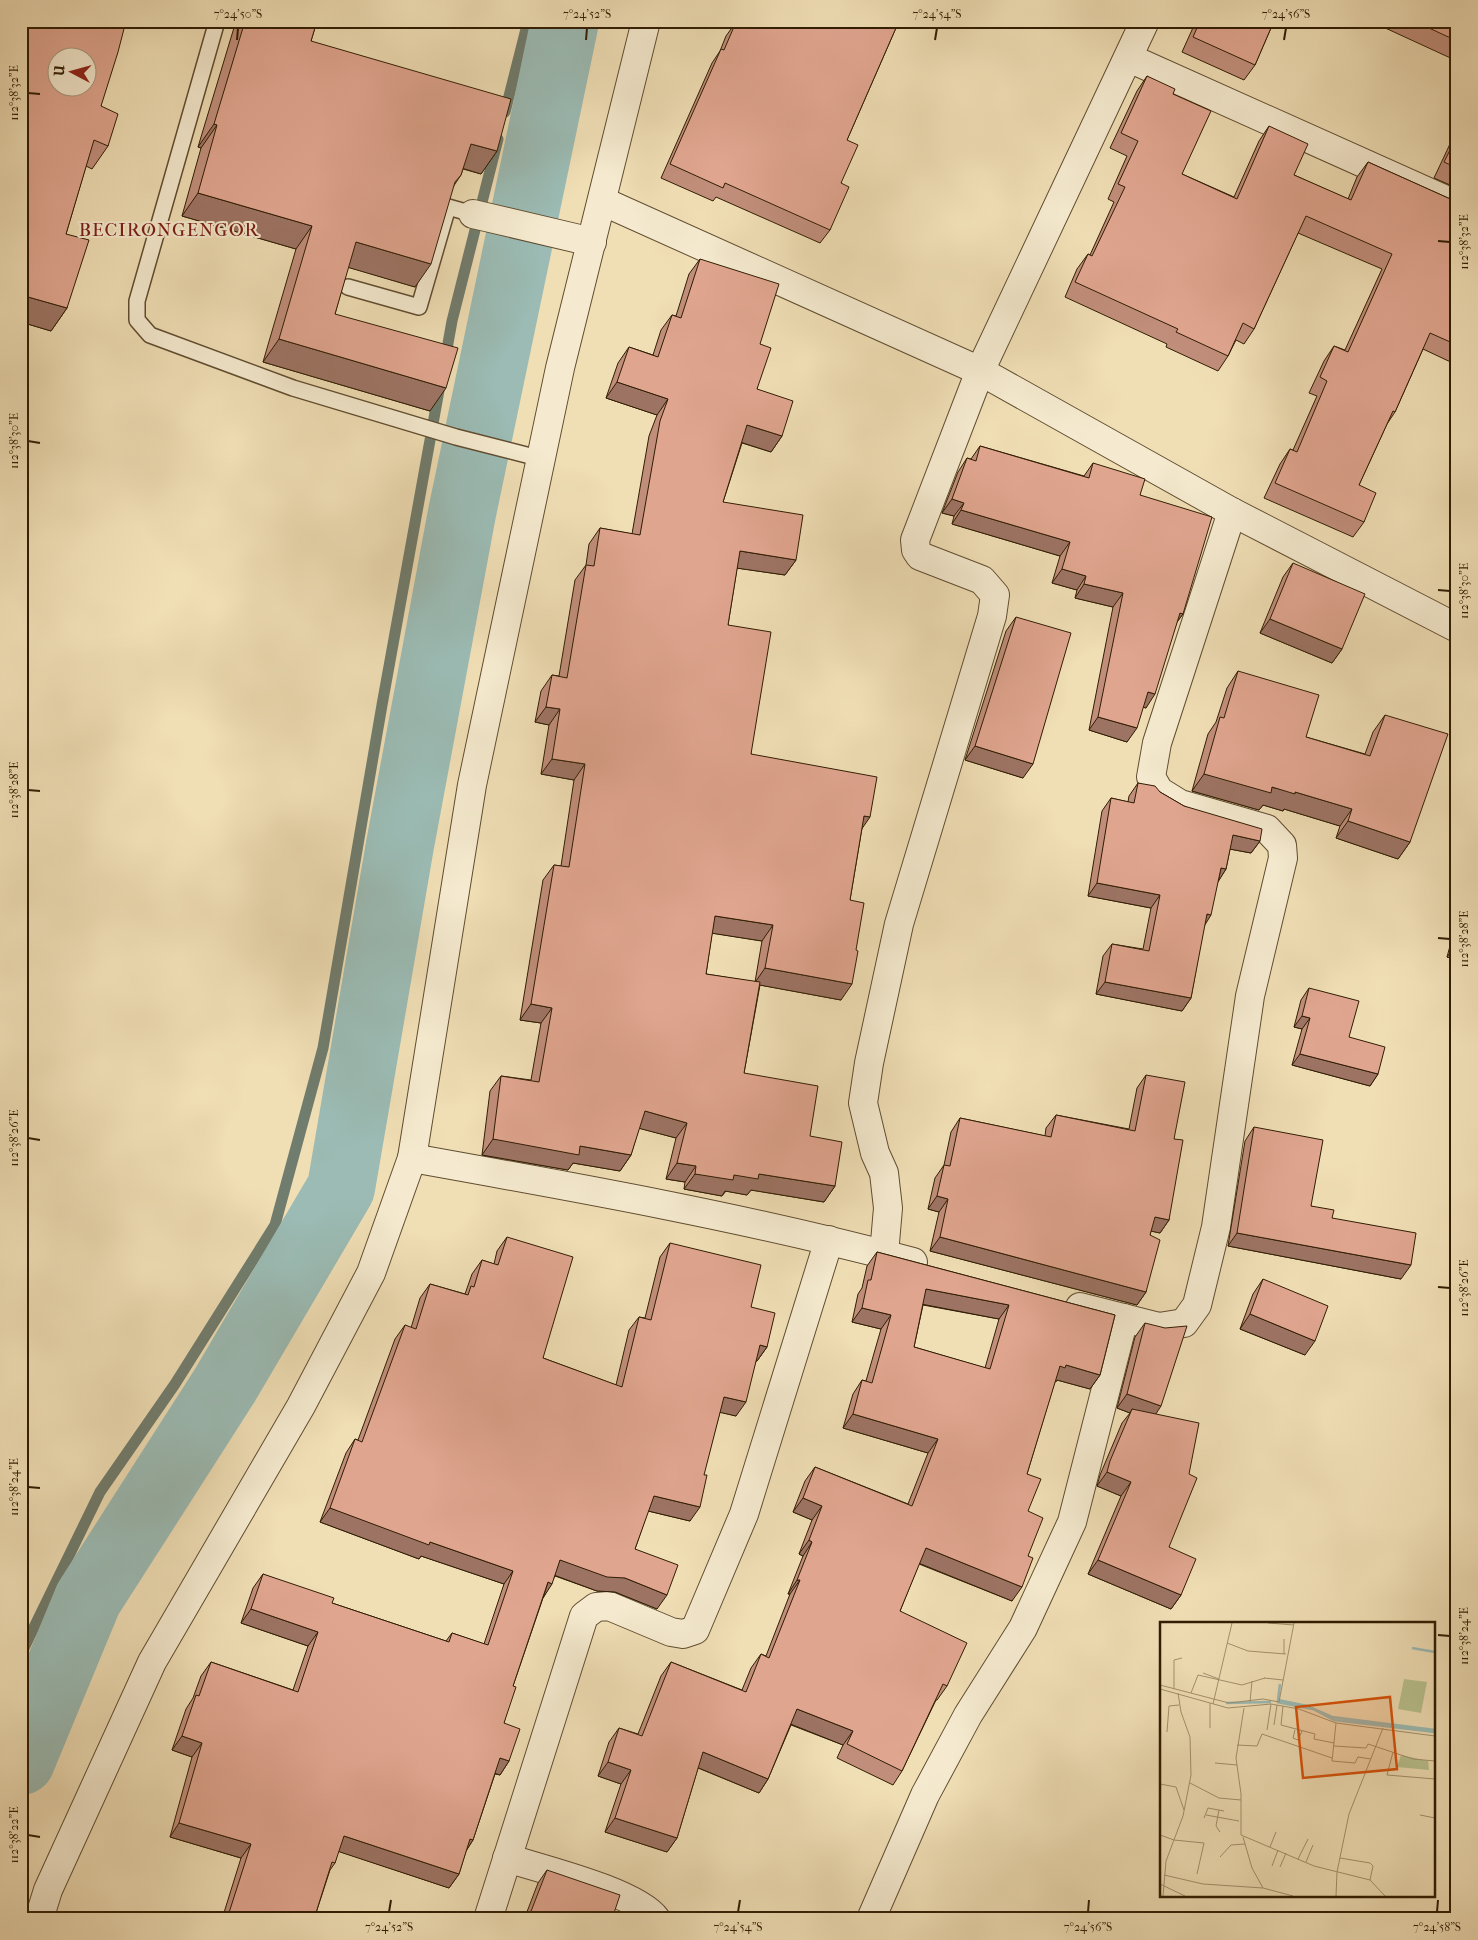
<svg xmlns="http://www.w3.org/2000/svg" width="1478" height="1940" font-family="'IM FELL French Canon',serif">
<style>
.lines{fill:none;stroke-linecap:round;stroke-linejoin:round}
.stream{stroke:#707c6d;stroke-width:11}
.river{stroke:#9bbbb4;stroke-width:68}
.service-casing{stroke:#604d30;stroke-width:18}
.minor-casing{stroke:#604d30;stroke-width:30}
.tertiary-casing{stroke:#604d30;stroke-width:30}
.service{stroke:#f5eacf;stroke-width:15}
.minor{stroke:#f5eacf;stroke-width:28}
.tertiary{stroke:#f5eacf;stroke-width:28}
.wall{fill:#c18e7b;stroke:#301d03;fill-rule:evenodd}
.shaded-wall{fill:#9d7464;stroke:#301d03}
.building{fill:#e0a58f;stroke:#301d03;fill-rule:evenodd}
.ticks{fill:none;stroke:#301d03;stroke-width:2}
.labels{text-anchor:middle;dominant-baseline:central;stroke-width:4;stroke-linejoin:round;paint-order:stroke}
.quarter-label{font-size:19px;letter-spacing:1px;fill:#7a1f14;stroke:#f5eacf}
.inset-river{fill:none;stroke:#9bbbb4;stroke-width:2.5}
.inset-road{fill:none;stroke:#a3916e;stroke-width:1}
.view{fill:#d6530b;fill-opacity:0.15;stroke:#d6530b;stroke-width:2.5}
.inset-edge{fill:none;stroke:#301d03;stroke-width:2.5}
.neatline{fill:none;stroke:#301d03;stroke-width:2}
.ticks-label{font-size:12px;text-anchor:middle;fill:#301d03}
</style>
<rect width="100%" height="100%" fill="#f0deb5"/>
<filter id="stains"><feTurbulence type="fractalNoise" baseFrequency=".004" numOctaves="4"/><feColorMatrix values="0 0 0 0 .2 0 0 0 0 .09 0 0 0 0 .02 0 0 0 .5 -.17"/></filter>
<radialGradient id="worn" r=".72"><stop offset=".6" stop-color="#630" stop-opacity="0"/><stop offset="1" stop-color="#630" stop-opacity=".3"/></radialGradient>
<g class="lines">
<g class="stream">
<path d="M505,112L528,21"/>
<path d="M445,360L452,321L498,139"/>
<path d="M21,1654L100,1492L175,1384L275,1225L323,1048L382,705L440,385"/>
</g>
<path class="river" d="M21,1761L88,1599L225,1385L341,1188L400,845L462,513L565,21"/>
<defs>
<g id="service">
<path d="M217,21L137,301V320L150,335L293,388L456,437L542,459"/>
<path d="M348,287L419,307L448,207L473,214"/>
</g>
<g id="minor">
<path d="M1129,58L1457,205"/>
<path d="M602,201L980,371L1232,512L1457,628"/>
<path d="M473,214L592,242"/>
<path d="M412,1158C580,1188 748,1218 913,1262"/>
<path d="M884,1254L888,1208L884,1173L875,1153L863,1103L869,1063L899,924L992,616L995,595L982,580L920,556L916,550L915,540L980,371L1145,21"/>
<path d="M1080,1307L1159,1327L1184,1323L1197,1305L1216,1227L1250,996L1283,858L1282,845L1267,829L1180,804L1159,791L1151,777L1157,743L1232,512"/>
<path d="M507,1858C541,1869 637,1892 656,1919"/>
<path d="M488,1919L584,1616L596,1607L609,1606L671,1632L683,1634L695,1630L744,1514L829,1240"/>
<path d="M871,1919L925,1795L968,1715L1023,1628L1072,1522L1124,1318"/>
</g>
<path id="tertiary" d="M39,1919L48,1890L152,1662L301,1406L371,1273L412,1158L472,785L560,368L646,21"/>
</defs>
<use href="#service" class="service-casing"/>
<use href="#minor" class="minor-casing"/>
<use href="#tertiary" class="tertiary-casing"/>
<use href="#service" class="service"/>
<use href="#minor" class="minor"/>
<use href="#tertiary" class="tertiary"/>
</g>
<g class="wall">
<path d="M236,21H317L311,41L497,151L481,174L463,169L461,175L453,187L415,287L348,267L335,314L430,411L263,362L296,249L182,216L201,148L198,147Z"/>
<path d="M739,21H899L847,140L841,183L830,230L820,243L716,197L713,201L661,178L712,63L720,51L726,36L736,22L738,23Z"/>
<path d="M1196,21H1274L1255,65L1244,80L1182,52Z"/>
<path d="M1370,21H1457V61Z"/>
<path d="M1147,76L1173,94L1182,174L1234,197L1259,141L1269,126L1294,175L1348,199L1357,177L1368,162L1457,202V365L1423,349L1395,412L1387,424L1359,485L1364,522L1353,537L1264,498L1280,464L1290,449L1293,450L1317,396L1309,393L1324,361L1334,346L1345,350L1382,269L1298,233L1254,329L1244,344L1236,340L1228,356L1218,371L1166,347L1167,344L1065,297L1077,269L1088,254L1090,255L1114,202L1108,199L1127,156L1110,148L1137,91Z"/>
<path d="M101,106L108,146L92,169L86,166L66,234L67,308L51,331L21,322Z"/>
<path d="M1457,129V188L1434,178Z"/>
<path d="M700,259L760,344L757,389L782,436L771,452L742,443L723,502L796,560L785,575L737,568L728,625L751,754L862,828L850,900L841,1000L760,985L744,1073L810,1136L835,1186L824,1202L751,1190L747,1195L726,1191L722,1196L684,1189L685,1182L666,1179L676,1138L639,1128L631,1155L620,1171L573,1163L568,1170L482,1155L490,1091L501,1076L531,1080L541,1023L520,1020L543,880L554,865L561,866L574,780L541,774L549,725L535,722L541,691L552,675L559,676L575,580L586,565L589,544L600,528L632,534L649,436L657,415L606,398L618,363L629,347L653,355L661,330L672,315L676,316L689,274ZM712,933L762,941L755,982L706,974Z"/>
<path d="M980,446L1084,476L1093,463L1140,495L1183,614L1177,622L1146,708L1143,707L1127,742L1089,730L1113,607L1075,598L1077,590L1052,583L1060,556L952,524L954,516L942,513L958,472L967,458L971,459Z"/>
<path d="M1293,563L1342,649L1332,663L1260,633L1283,577Z"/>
<path d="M1016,617L1023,778L965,760L1006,631Z"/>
<path d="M1238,671L1306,737L1365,754L1373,732L1385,715L1410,842L1398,859L1336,838L1340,826L1284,809L1283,811L1263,805L1259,810L1192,791L1208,734L1216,722L1227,688Z"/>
<path d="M1138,783L1160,792L1184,806L1260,841L1251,853L1230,849L1226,869L1218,881L1204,925L1191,998L1182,1011L1096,994L1103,956L1112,944L1143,949L1151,908L1088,896L1102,811L1111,798L1128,802L1129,796Z"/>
<path d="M1457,923V960L1447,957L1456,924Z"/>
<path d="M1309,988L1349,1037L1378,1074L1370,1086L1292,1065L1302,1029L1294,1027L1301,1000Z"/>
<path d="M1146,1075L1174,1139L1169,1220L1160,1233L1151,1231L1150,1235L1146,1292L1137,1305L930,1251L939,1212L928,1209L935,1178L944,1165L951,1132L960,1118L1045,1136L1046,1128L1056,1115L1129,1129L1137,1088Z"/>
<path d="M1254,1127L1311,1206L1332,1218L1401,1279L1228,1246L1245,1141Z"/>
<path d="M507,1237L543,1358L616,1385L629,1330L639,1317L645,1318L660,1257L670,1243L751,1307L767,1347L757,1361H756L736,1416L720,1412L690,1521L648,1511L635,1549L657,1609L615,1592L597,1591L555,1576L543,1598L513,1686L504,1723L509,1761L500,1775L495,1774L473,1840L466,1851L459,1874L449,1888L338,1851L335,1863L330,1870L314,1919H222L241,1858L170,1837L192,1757L172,1750L186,1709L193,1698L201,1676L211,1662L293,1690L308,1646L241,1623L253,1588L263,1574L332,1603L446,1641L452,1633L484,1644L504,1584L421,1556L419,1559L320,1522L346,1453L355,1439L358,1440L395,1339L405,1325L411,1328L420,1298L430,1284L465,1294L472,1274L482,1260L494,1264L497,1251Z"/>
<path d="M877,1252L1115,1315L1100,1375L1090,1389L1057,1380L1055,1381L1027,1474L1028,1556L1012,1601L919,1564L900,1611L947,1686L937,1700H936L902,1771L893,1785L837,1758L843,1745L791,1725L768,1779L759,1793L698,1768L677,1838L667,1852L605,1832L621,1784L598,1776L609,1742L619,1728L638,1734L661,1676L671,1662L742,1690L751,1668L761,1654L766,1656L790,1594H788L803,1556L799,1554L812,1520L793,1512L805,1481L815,1467L908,1504L928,1453L843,1428L853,1394L862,1380L866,1381L881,1329L852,1322L858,1294L862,1288L867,1266ZM923,1305L999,1319L985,1368L914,1347Z"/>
<path d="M1263,1279L1305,1355L1240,1329L1253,1294Z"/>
<path d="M1145,1323L1169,1547L1181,1595L1171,1609L1088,1574L1121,1496L1097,1486L1100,1475L1122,1423L1130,1413L1117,1408L1135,1337Z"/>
<path d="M547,1870L612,1919H513L517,1914L525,1917L538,1883Z"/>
</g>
<g class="shaded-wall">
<path d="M214,124L217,125L201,148L198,147Z"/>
<path d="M471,144L497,151L481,174L455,166Z"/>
<path d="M198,193L312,226L296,249L182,216Z"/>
<path d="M356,242L431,264L415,287L340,265Z"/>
<path d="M21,295L67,308L51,331L21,322Z"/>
<path d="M279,339L446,388L430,411L263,362Z"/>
<path d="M617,382L668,399L657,415L606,398Z"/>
<path d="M747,425L782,436L771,452L737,441Z"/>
<path d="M952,499L964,503L954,516L942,513Z"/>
<path d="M961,510L1070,542L1060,556L952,524Z"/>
<path d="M740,551L796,560L785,575L729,567Z"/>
<path d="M1062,569L1086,576L1077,590L1052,583Z"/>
<path d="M1084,584L1123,593L1113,607L1075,598Z"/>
<path d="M1457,601V607L1453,606Z"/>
<path d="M1180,613L1183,614L1173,627Z"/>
<path d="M1270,619L1342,649L1332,663L1260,633Z"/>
<path d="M1148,692L1155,694L1146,708L1138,706Z"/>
<path d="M546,707L560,709L549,725L535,722Z"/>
<path d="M1098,717L1137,728L1127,742L1089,730Z"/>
<path d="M975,746L1033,764L1023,778L965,760Z"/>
<path d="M552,759L585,764L574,780L541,774Z"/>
<path d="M1204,774L1295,792L1352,809L1340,826L1284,809L1283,811L1263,805L1259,810L1192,791Z"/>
<path d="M864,816L870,817L859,833Z"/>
<path d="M1348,821L1410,842L1398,859L1336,838Z"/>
<path d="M1233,835L1260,841L1251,853L1224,848Z"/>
<path d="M1221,868L1226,869L1218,882Z"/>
<path d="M1097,883L1160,895L1151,908L1088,896Z"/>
<path d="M1207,914L1211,915L1203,928Z"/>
<path d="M715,916L773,925L762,941L704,932Z"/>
<path d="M1457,943V960L1447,957Z"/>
<path d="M765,968L852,984L841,1000L754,984Z"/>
<path d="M1105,982L1191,998L1182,1011L1096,994Z"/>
<path d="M531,1004L552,1008L541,1023L520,1020Z"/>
<path d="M1302,1016L1310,1018L1302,1029L1294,1027Z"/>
<path d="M1300,1054L1378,1074L1370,1086L1292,1065Z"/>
<path d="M645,1111L687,1123L676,1138L634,1127Z"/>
<path d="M493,1139L580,1146L631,1155L620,1171L573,1163L568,1170L482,1155Z"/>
<path d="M677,1163L696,1166L685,1182L666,1179Z"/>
<path d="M695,1174L734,1175L759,1174L835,1186L824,1202L751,1190L747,1195L725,1191L722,1196L684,1189Z"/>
<path d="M937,1196L948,1199L939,1212L928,1209Z"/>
<path d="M1155,1217L1169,1220L1160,1233L1146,1230Z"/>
<path d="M1237,1233L1411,1265L1401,1279L1228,1246Z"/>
<path d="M940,1237L1146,1292L1137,1305L930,1251Z"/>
<path d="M926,1289L1009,1305L999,1319L916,1303Z"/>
<path d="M862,1308L891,1315L881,1329L852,1322Z"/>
<path d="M1250,1314L1315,1341L1305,1355L1240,1329Z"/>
<path d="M760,1345L767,1347L757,1361L750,1359Z"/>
<path d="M1066,1365L1100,1375L1090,1389L1057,1380L1056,1382L1050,1380L1060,1366Z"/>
<path d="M1127,1394L1161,1406L1152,1420L1132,1409L1130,1413L1117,1408Z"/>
<path d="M724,1397L746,1402L736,1416L714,1411Z"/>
<path d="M853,1414L938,1439L928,1453L843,1428Z"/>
<path d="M1107,1472L1131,1482L1121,1496L1097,1486Z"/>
<path d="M654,1496L700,1507L690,1521L644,1510Z"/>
<path d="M803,1498L822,1506L812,1520L793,1512Z"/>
<path d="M330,1508L430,1542L513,1571L504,1584L421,1556L419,1559L320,1522Z"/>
<path d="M809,1540L812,1542L803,1556L799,1554Z"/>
<path d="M926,1548L1022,1587L1012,1601L916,1562Z"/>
<path d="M560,1560L625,1578L667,1595L657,1609L615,1592L597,1591L551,1574Z"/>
<path d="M1098,1560L1181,1595L1171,1609L1088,1574Z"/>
<path d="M797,1580H800L790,1594H788Z"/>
<path d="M548,1582L552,1584L543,1598Z"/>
<path d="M251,1609L318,1632L308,1646L241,1623Z"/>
<path d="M797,1709L853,1731L843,1745L788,1723Z"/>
<path d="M182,1736L202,1743L192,1757L172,1750Z"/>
<path d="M703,1752L768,1779L759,1793L694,1766Z"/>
<path d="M500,1758L509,1761L500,1775L491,1772Z"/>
<path d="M608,1762L631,1770L621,1784L598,1776Z"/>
<path d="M615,1818L677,1838L667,1852L605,1832Z"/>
<path d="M179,1823L251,1844L241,1858L170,1837Z"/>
<path d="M344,1836L459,1874L449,1888L334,1850Z"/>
<path d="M470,1839L473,1840L464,1854Z"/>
</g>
<g class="building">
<path d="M21,21H126L118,52L101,106L118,114L108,146L94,140L66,234L89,240L67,308L21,295ZM58,58H88V88H58Z"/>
<path d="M245,21H317L311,41L511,99L497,151L471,144L461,175L455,182L431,264L356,242L335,314L458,348L446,388L279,339L312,226L198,193L217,125L214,124Z"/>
<path d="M743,21H899L847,140L858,145L841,183L849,187L830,230L725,183L723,188L670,164L721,49L724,50L736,22L741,25Z"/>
<path d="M1200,21H1274L1255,65L1193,37Z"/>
<path d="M1414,21H1457V41Z"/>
<path d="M1147,76L1175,89L1173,94L1211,111L1182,174L1237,199L1269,126L1308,144L1294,175L1351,200L1368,162L1457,202V345L1430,333L1395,412L1393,411L1359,485L1376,493L1364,522L1275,483L1290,449L1297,452L1327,381L1320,377L1334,346L1348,352L1392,254L1306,216L1254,329L1243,323L1228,356L1176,332L1178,329L1075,282L1088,254L1092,256L1125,187L1118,184L1138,141L1121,133Z"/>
<path d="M1457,136V168L1444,162Z"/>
<path d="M700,259L779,284L760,344L771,348L757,389L793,401L782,436L747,425L723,502L803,515L796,560L740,551L728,625L771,632L751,754L877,777L870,817L864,816L850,900L864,903L856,950L858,951L852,984L765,968L773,925L715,916L706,974L760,982L744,1073L818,1086L810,1136L842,1142L835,1186L759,1174L758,1179L734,1175L733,1180L695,1174L696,1166L677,1163L687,1123L645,1111L631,1155L580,1146L579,1155L493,1139L501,1076L539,1082L552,1008L531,1004L554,865L569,867L585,764L552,759L560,709L546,707L552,675L567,678L586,565L594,566L600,528L640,535L660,421L668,399L617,382L629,347L658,357L672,315L681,318Z"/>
<path d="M980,446L1089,478L1093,463L1145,479L1140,495L1212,517L1183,614L1180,613L1155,694L1148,692L1137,728L1098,717L1123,593L1084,584L1086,576L1062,569L1070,542L961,510L964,503L952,499L967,458L976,461Z"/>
<path d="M1293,563L1365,594L1342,649L1270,619Z"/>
<path d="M1016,617L1071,633L1033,764L975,746Z"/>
<path d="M1238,671L1319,695L1306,737L1370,756L1385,715L1448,734L1410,842L1348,821L1352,809L1295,792V794L1272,787L1271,793L1204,774L1220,717L1224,718Z"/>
<path d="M1138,783L1155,786L1160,792L1184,806L1262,829L1260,841L1233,835L1226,869L1221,868L1211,915L1207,914L1191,998L1105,982L1112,944L1149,951L1160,895L1097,883L1111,798L1134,803Z"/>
<path d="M1309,988L1359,1001L1349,1037L1385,1047L1378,1074L1300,1054L1310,1018L1302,1016Z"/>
<path d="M1146,1075L1185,1082L1174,1139L1183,1140L1169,1220L1155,1217L1150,1235L1160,1240L1146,1292L940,1237L948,1199L937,1196L944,1165L950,1166L960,1118L1051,1137L1056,1115L1135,1131Z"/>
<path d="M1254,1127L1323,1140L1311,1206L1334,1210L1332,1218L1416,1233L1411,1265L1237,1233Z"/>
<path d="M507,1237L573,1257L543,1358L622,1387L639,1317L651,1320L670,1243L761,1265L751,1307L775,1313L767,1347L760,1345L746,1402L724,1397L704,1475H707L700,1507L654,1496L635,1549L678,1565L667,1595L625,1578L607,1577L560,1560L552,1584L548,1582L513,1686L516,1687L504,1723L520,1729L509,1761L500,1758L473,1840L470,1839L459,1874L344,1836L335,1863L332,1862L314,1919H227L251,1844L179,1823L202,1743L182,1736L196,1695L199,1696L211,1662L298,1692L318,1632L251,1609L263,1574L334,1598L332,1603L449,1642L452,1633L488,1645L513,1571L430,1542L429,1545L330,1508L355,1439L362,1442L405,1325L416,1329L430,1284L468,1295L471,1286L474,1287L482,1260L498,1265Z"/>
<path d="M877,1252L1115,1315L1100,1375L1066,1365L1065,1368L1060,1366L1027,1474L1041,1479L1028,1511L1043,1518L1028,1556L1033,1558L1022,1587L926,1548L900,1611L967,1643L947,1686L943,1684L902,1771L847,1744L853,1731L797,1709L768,1779L703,1752L677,1838L615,1818L631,1770L608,1762L619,1728L642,1736L671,1662L746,1692L761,1654L769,1658L800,1580H797L812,1542L809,1540L822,1506L803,1498L815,1467L912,1506L938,1439L853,1414L862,1380L872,1383L891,1315L862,1308L868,1280H871ZM926,1289L1009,1305L990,1369L914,1347Z"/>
<path d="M1263,1279L1328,1306L1315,1341L1250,1314Z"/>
<path d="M1145,1323L1165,1328L1187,1326L1161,1406L1127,1394Z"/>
<path d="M1132,1409L1199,1423L1189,1474L1197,1478L1169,1547L1196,1559L1181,1595L1098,1560L1131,1482L1107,1472L1110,1461Z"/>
<path d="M547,1870L620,1895L612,1919H515L517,1914L528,1919Z"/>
</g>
<path class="ticks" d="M237,40L238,28M586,40L587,28M935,40L937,28M1284,40L1286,28M28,93L40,94M1438,241L1450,242M28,441L40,443M1438,590L1450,591M28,790L40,791M1438,938L1450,939M28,1138L40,1140M1438,1287L1450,1288M28,1487L40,1488M1438,1635L1450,1636M28,1835L40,1837M389,1912L391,1900M738,1912L740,1900M1088,1912L1089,1900M1437,1912L1438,1900"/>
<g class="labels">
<g class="quarter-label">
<text x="169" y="230">BECIRONGENGOR</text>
</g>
</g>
<g transform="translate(1160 1622)">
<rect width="275" height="275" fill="#f0deb5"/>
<path d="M241,133L268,139L269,148L237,145Z" fill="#b8c18e"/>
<path d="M244,57L267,60L261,91L238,87Z" fill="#b8c18e"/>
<path class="inset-river" d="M252,26L275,30M120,62L118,78L147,84L172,95L275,108M117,80L153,87L174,98L275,110M66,81L111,80"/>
<path class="inset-road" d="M108,1L134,3M124,17V32M67,21L88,29L126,32M43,51L59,57M104,56L123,58M0,63L69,81L103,77L119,80M0,67L68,86L111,82L139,87L176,101L275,114M14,67V38L22,36M31,71L38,53L82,63L105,56M90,80L92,59M119,80L134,1M50,81V106M53,82L72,1M123,84L121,103L155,112L154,117L174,121M84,86L76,136L81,172V213L154,244L210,258L225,274M176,101L172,139L195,141L198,135L211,137M114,103L117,83M107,108L111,82M135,108L133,116L138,118L142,109M7,110L9,84L19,83M77,123L97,124L102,112L172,136M174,124L206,126L208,122L253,137L275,139M233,130L227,153L275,157M55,141L77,143M30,161L59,176L81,178M0,162L16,165L24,188M59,188L56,204L60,210M46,193L79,199M260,193L275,196M44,196L48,186L64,189M0,213L14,218L44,221L37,252M83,215L92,246L103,266M110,225L116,210M60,235L71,223L85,222M180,236L210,241L213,244L210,258M138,237L148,217M146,240L153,223M112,244L118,228M120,245L126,231M4,253L43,262L103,266L133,274M0,262L25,274M3,274L6,239L23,194L31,153L30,115L21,90L18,71M176,274L177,250L189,192L223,106"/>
<path class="view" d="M230,75L237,147L143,156L136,85Z"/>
<rect width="275" height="275" class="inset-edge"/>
</g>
<rect width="1478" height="1940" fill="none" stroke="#f0deb5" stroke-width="55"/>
<g transform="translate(72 72) rotate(276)"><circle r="24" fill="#f5eacf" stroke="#a6987d"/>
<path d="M0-4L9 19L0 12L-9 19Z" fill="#8f2418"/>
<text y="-8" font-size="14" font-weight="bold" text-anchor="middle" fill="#301d03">U</text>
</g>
<rect x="28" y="28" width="1422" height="1884" class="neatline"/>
<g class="ticks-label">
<text x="238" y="18">7°24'50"S</text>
<text x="587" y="18">7°24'52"S</text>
<text x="937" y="18">7°24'54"S</text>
<text x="1286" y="18">7°24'56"S</text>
<text transform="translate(14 93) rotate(-90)" y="4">112°38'32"E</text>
<text transform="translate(1464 242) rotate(-90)" y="4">112°38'32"E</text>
<text transform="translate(14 441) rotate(-90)" y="4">112°38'30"E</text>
<text transform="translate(1464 591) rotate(-90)" y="4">112°38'30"E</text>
<text transform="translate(14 790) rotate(-90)" y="4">112°38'28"E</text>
<text transform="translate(1464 939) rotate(-90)" y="4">112°38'28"E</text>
<text transform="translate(14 1138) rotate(-90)" y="4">112°38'26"E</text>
<text transform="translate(1464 1288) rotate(-90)" y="4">112°38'26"E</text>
<text transform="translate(14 1487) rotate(-90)" y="4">112°38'24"E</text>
<text transform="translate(1464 1636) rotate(-90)" y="4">112°38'24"E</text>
<text transform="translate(14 1835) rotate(-90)" y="4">112°38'22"E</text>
<text x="389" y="1931">7°24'52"S</text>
<text x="738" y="1931">7°24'54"S</text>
<text x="1088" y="1931">7°24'56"S</text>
<text x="1437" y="1931">7°24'58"S</text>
</g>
<rect width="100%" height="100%" filter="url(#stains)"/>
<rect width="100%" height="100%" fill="url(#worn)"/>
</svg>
